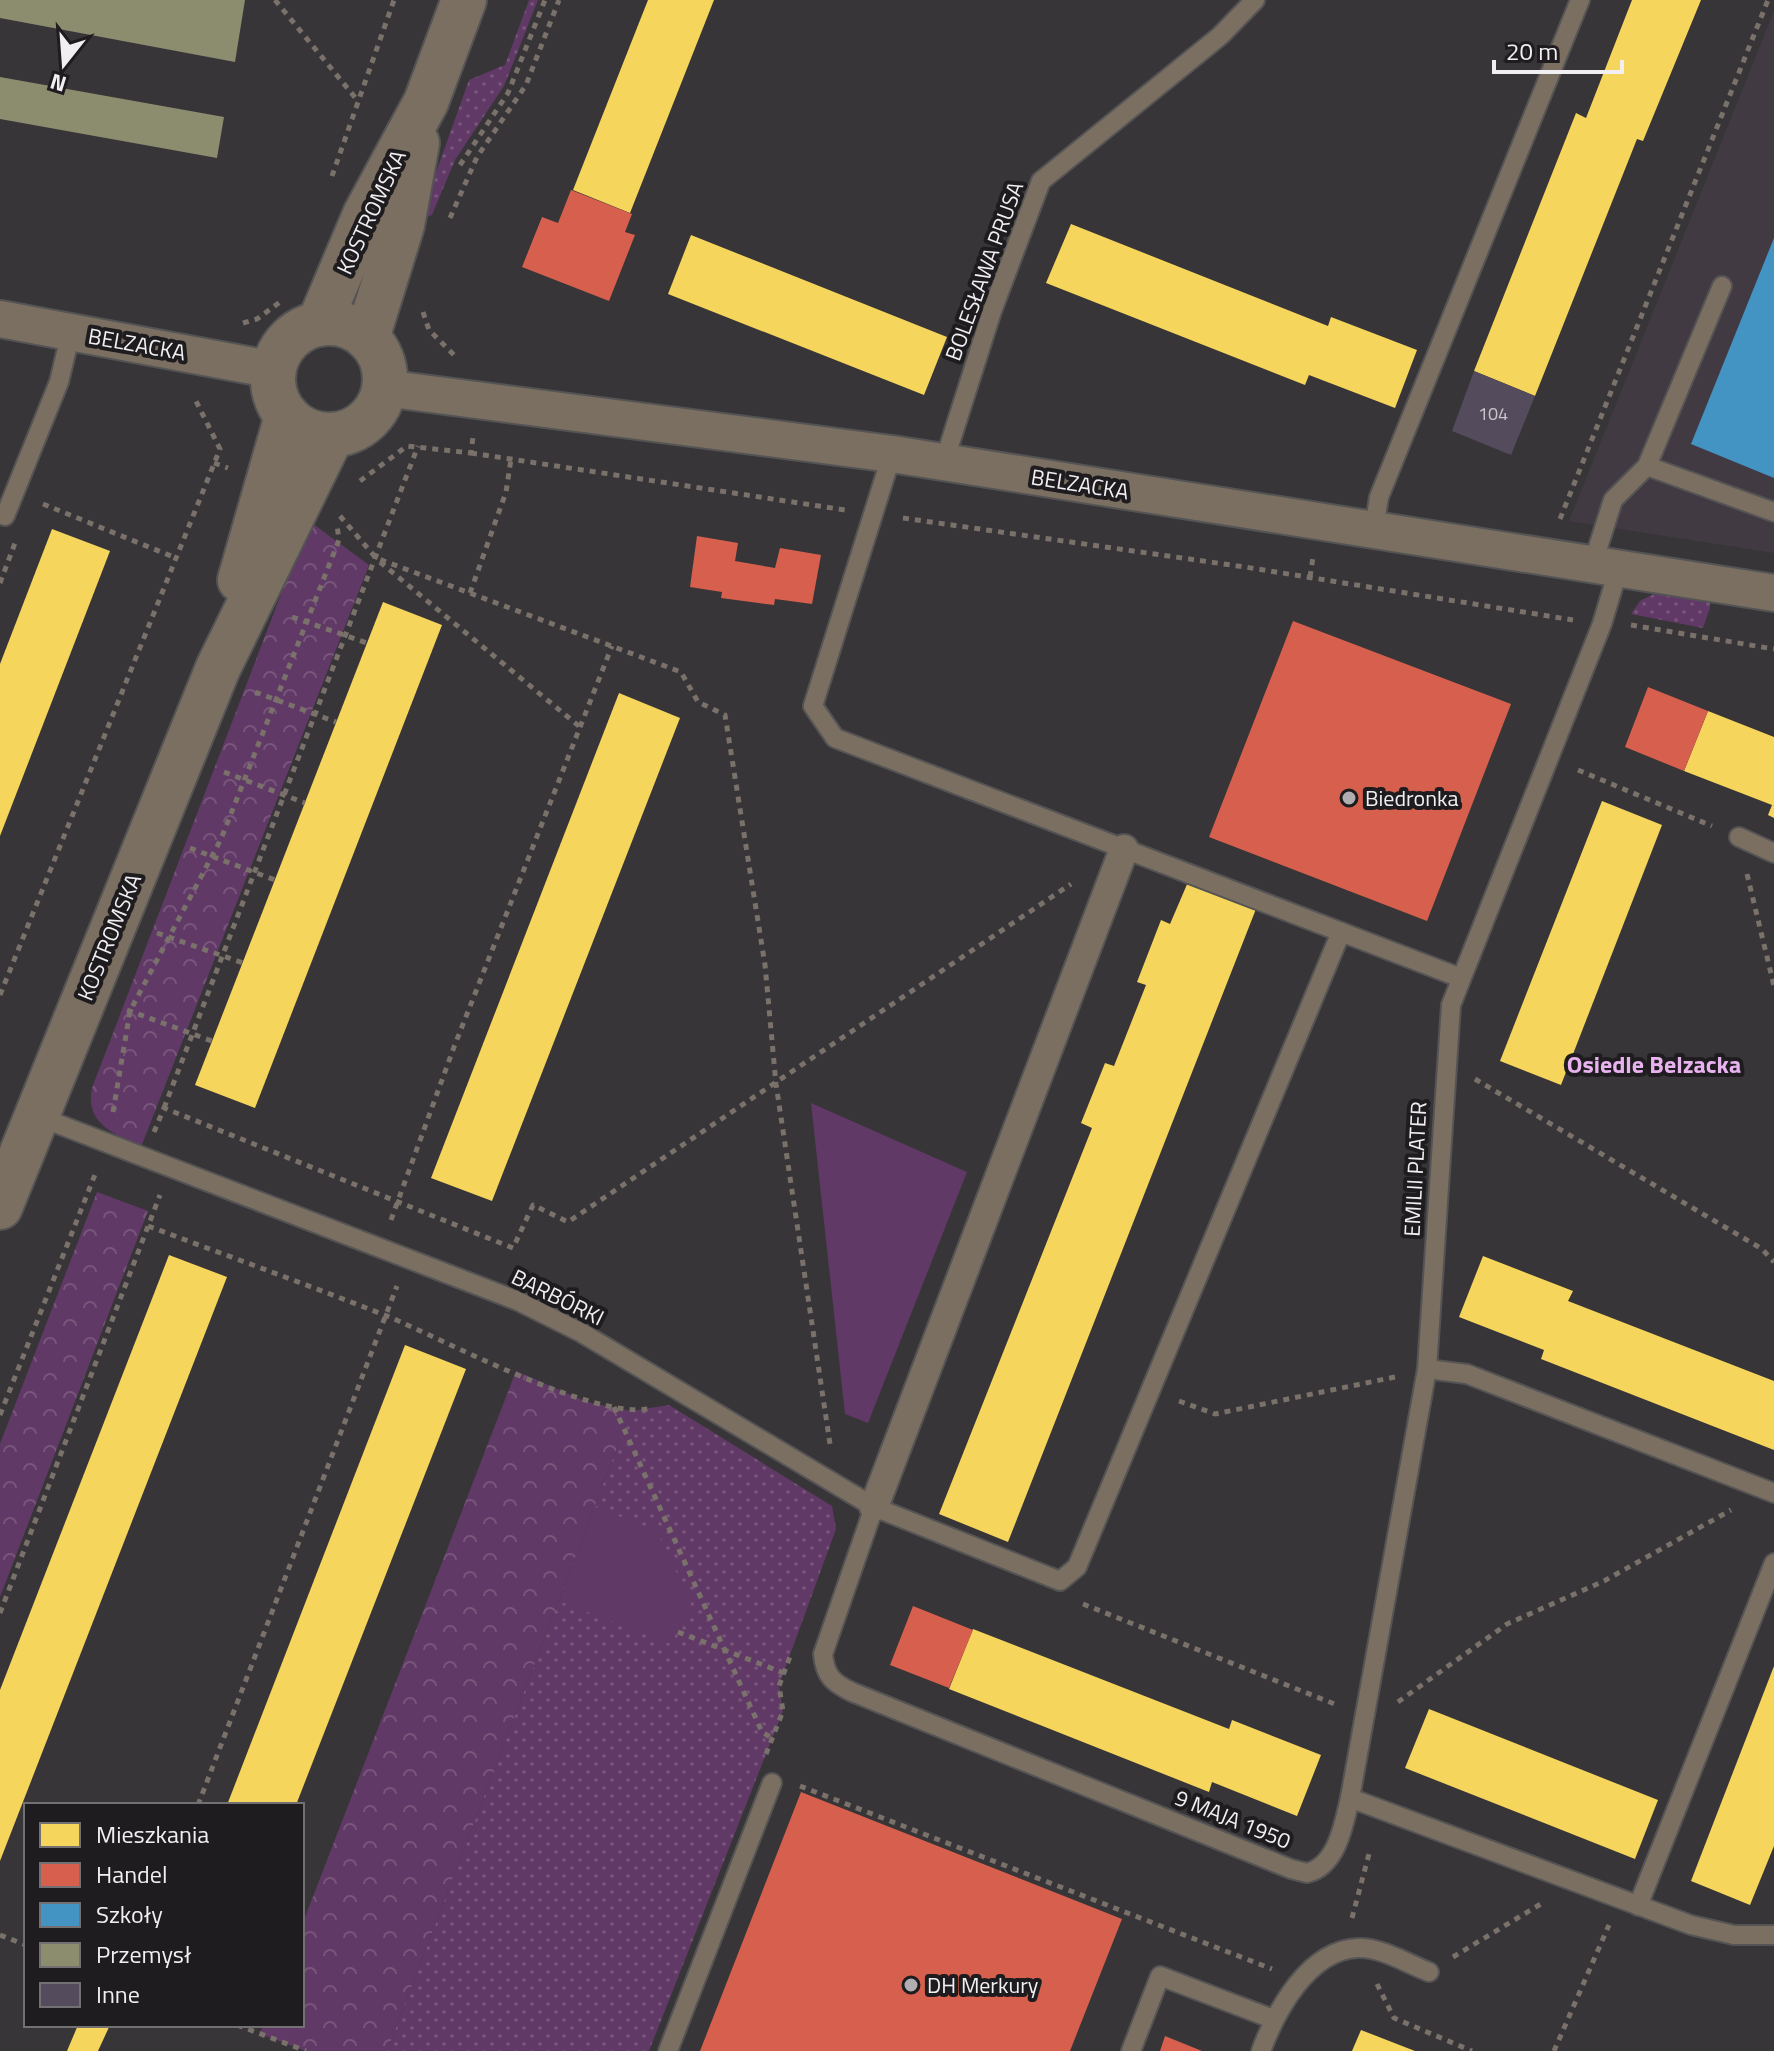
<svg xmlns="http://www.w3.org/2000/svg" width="1774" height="2051" font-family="'Titillium Web',sans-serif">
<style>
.built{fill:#423a43}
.grass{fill:url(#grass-dots)}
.forest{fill:url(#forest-crowns)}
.park{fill:#613966}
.homes{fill:#f6d55c}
.shops{fill:#d6604d}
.schools{fill:#4393c3}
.industry{fill:#8c8c6e}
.building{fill:#544b5c}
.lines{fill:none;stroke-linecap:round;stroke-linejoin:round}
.service-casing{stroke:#555455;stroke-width:22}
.pedestrian-casing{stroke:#555455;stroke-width:32}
.minor-casing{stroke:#555455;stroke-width:40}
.tertiary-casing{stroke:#555455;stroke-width:48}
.path{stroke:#79716a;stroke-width:5;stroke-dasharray:6 6;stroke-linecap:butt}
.service{stroke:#7b6f61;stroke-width:18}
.pedestrian{stroke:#7b6f61;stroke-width:28}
.minor{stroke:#7b6f61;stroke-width:36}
.tertiary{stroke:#7b6f61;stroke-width:44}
.poi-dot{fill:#b1aeb1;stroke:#1e1c1e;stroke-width:3}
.labels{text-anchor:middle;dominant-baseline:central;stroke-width:8;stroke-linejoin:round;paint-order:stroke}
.number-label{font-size:18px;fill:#cac6cc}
.street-label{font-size:22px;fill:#f2eff2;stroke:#1e1c1e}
.poi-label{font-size:22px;fill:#f2eff2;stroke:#1e1c1e;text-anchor:start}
.neighbourhood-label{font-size:24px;font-weight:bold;fill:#e8b2ee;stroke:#1e1c1e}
</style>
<defs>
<pattern id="grass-dots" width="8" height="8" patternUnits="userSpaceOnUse" patternTransform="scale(2)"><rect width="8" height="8" fill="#613966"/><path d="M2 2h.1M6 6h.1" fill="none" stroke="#78567c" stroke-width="1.8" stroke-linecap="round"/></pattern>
<pattern id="forest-crowns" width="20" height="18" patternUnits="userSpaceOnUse" patternTransform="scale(2)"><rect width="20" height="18" fill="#613966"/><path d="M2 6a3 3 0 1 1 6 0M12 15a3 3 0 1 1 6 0" fill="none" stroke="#78567c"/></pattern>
</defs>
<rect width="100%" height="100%" fill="#373538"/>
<path class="built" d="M1774,11V553L1569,521Z"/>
<g class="grass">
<path d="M529,0H538L504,86L455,160L432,215L419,220L469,80L505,65Z"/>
<path d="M1658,592L1710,599V608L1703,628L1631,614L1640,601Z"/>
<path d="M669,1405L832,1506L836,1529L779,1685L783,1711L649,2051H387L631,1411Z"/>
</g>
<g class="forest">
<path d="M309,521L369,565L141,1147C113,1133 85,1124 92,1088Z"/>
<path d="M97,1192L148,1211L0,1597V1444Z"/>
<path d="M516,1371L587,1402L631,1411L387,2051H306L260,2034L263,2025H302V1925Z"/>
</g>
<g class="park">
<path d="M811,1103L967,1172L868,1423L845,1414Z"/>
<path d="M595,1507L657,1531L691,1603L671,1644L559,1601Z"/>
</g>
<g class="homes">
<path d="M648,0H714L630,213L573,190Z"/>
<path d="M1632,0H1701L1643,141L1637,139L1535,396L1474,371L1576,113L1586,118Z"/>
<path d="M1071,224L1328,326L1331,317L1417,350L1395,408L1309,375L1305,385L1046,283Z"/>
<path d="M691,235L947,337L924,395L668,294Z"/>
<path d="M52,529L110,551L0,836V664Z"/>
<path d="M383,602L442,625L255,1108L195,1085Z"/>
<path d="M619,693L680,718L492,1201L431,1178Z"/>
<path d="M1708,711L1774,737V818L1768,815L1772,805L1684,771Z"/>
<path d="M1602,801L1662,825L1561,1085L1500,1061Z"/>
<path d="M1188,882L1256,909L1008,1542L939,1514L1092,1128L1081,1123L1105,1063L1114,1066L1146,985L1137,982L1161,920L1170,924Z"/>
<path d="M169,1255L227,1277L0,1861V1690Z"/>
<path d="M1483,1256L1573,1291L1568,1301L1774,1381V1450L1541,1359L1544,1350L1459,1317Z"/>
<path d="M405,1345L466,1369L296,1805H227Z"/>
<path d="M973,1629L1229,1729L1232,1720L1321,1755L1297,1816L1212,1782L1209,1792L949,1689Z"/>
<path d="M1774,1666V1846L1750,1905L1691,1881Z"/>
<path d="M1429,1709L1658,1800L1635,1859L1405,1768Z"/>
<path d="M78,2025H110L98,2051H67Z"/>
<path d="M1361,2030L1415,2051H1352Z"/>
</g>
<g class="shops">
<path d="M571,190L632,214L625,232L635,235L609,301L522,267L542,217L558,223Z"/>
<path d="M697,536L738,543L735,561L775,568L780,548L821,555L812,604L775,599L774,605L721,598L722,592L690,587Z"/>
<path d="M1293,621L1511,704L1427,921L1209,837Z"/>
<path d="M1648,687L1708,711L1684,771L1625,747Z"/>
<path d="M913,1606L973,1630L949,1688L890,1665Z"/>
<path d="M801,1792L1122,1919L1070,2051H700Z"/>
<path d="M1165,2036L1202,2051H1160Z"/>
</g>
<path class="schools" d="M1774,238V478L1691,444Z"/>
<g class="industry">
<path d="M0,0H245L235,62L0,18Z"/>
<path d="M0,77L224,117L217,158L0,119Z"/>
</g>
<path class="building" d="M1474,371L1535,396L1511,455L1452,431Z"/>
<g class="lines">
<defs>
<g id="service">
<path d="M892,454L813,706L835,738L1341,932"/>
<path d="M944,462L992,311L1041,181L1220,36L1255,0"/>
<path d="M1647,466L1774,512"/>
<path d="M5,516L59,382L71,332"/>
<path d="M1374,528L1379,497L1580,0"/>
<path d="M1593,563L1613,500L1647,466L1722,286"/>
<path d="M1739,837L1774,853"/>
<path d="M37,1116L518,1301L582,1333L874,1507L823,1654C825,1676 833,1683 852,1692L1291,1869L1307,1873C1337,1866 1344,1824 1350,1798L1691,1925L1734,1935H1774"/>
<path d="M1427,1369L1467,1374L1774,1493"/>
<path d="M874,1507L1060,1581L1077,1567L1341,932L1461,978"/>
<path d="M1350,1798L1427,1369L1451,1005L1602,624L1619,567"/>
<path d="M1638,1906L1774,1563"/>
<path d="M668,2051L772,1783"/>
<path d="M1131,2051L1160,1976L1273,2019"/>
<path d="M1261,2051C1276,2011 1308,1950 1358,1948C1381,1947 1408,1964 1429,1972"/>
</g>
<path id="pedestrian" d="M874,1507L1124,849"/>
<g id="minor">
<path d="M0,319L274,370"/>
<path d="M384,388L892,454L1774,593"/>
</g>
<g id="tertiary">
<circle cx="329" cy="379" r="56"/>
<path d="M319,324L365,215L426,102L464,0"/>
<path d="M367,338L402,225L417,143"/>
<path d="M240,580L287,416"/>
<path d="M0,1207L218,668L332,435"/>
</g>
</defs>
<use href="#service" class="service-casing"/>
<use href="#pedestrian" class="pedestrian-casing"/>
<use href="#minor" class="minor-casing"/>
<use href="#tertiary" class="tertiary-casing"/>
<g class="path">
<path d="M275,0L358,101"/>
<path d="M460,165L508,93L545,0"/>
<path d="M332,176L394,0"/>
<path d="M450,218L477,157L526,85L559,0"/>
<path d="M423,312L429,330L454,355"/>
<path d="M243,323L257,319L280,302"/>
<path d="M471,453L845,510"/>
<path d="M214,463L228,468"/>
<path d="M360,481L407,446L471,453L473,437"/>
<path d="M43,504L176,558"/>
<path d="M340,516L376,558L681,672L698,702L725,715L765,965L776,1084L830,1444"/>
<path d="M903,518L1245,567L1573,620"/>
<path d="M1560,519L1768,0"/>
<path d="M380,562L580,727"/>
<path d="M1310,577L1313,557"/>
<path d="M0,583L15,543"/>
<path d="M470,593L506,492L511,459"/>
<path d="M292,617L367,643"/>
<path d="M1631,625L1774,649"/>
<path d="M255,692L336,722"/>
<path d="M1578,770L1712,826"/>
<path d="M224,772L305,803"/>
<path d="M190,848L275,880"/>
<path d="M1747,874L1774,986"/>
<path d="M157,933L243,963"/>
<path d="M0,995L220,449L194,397"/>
<path d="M127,1010L212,1041"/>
<path d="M1475,1079L1762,1249L1774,1262"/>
<path d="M164,1108L418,446"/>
<path d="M113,1112L130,1011L221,839L339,540L337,525"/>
<path d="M154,1132L164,1108L513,1248L533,1205L568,1222L1071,884"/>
<path d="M391,1220L454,1047L612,646"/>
<path d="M148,1226C228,1256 308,1285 387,1316C447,1341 590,1418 648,1409"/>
<path d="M1179,1401L1215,1414L1395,1377"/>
<path d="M614,1407L762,1732L772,1738"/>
<path d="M0,1415L96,1172"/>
<path d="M1083,1604L1337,1705"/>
<path d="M0,1613L160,1195"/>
<path d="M678,1632L784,1673"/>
<path d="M1398,1702L1507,1624L1604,1581L1731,1510"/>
<path d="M766,1754L783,1711L779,1686L791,1654"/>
<path d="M800,1786L1272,1969"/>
<path d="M198,1805L397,1286"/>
<path d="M1352,1918L1369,1854"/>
<path d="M0,1935L26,1945"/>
<path d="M1453,1957L1544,1902"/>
<path d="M1377,1984L1394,2018L1472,2051"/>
<path d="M237,2025L306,2051"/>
<path d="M1554,2051L1609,1925"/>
</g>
<use href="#service" class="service"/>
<use href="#pedestrian" class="pedestrian"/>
<use href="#minor" class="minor"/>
<use href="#tertiary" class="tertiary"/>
</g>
<g class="poi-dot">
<circle cx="1349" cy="798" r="8"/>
<circle cx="911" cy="1985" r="8"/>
</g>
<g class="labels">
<g class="number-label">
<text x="1493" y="413">104</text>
</g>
<g class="street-label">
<text transform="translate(371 212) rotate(-65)">KOSTROMSKA</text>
<text transform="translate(984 271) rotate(-70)">BOLESŁAWA PRUSA</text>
<text transform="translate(137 344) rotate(10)">BELZACKA</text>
<text transform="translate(1080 484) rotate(9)">BELZACKA</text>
<text transform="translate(109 937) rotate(-68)">KOSTROMSKA</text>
<text transform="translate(1415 1169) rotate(-87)">EMILII PLATER</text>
<text transform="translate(558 1297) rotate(26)">BARBÓRKI</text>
<text transform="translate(1233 1819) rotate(22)">9 MAJA 1950</text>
</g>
<g class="poi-label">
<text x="1365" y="798">Biedronka</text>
<text x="927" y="1985">DH Merkury</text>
</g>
<g class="neighbourhood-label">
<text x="1654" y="1064">Osiedle Belzacka</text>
</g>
</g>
<rect x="24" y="1803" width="280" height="224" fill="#1e1c1e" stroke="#737073" stroke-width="2"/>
<rect x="40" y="1823" width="40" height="24" fill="#f6d55c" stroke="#737073" stroke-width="2"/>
<text x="96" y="1843" font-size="24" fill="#f2eff2">Mieszkania</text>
<rect x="40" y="1863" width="40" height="24" fill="#d6604d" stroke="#737073" stroke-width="2"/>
<text x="96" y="1883" font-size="24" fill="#f2eff2">Handel</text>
<rect x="40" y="1903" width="40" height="24" fill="#4393c3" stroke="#737073" stroke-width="2"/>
<text x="96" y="1923" font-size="24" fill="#f2eff2">Szkoły</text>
<rect x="40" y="1943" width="40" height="24" fill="#8c8c6e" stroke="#737073" stroke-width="2"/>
<text x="96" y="1963" font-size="24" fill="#f2eff2">Przemysł</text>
<rect x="40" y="1983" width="40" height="24" fill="#544b5c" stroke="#737073" stroke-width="2"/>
<text x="96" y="2003" font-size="24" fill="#f2eff2">Inne</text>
<g transform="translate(64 64) rotate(197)" stroke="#1e1c1e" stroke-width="6" paint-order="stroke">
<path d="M0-6L14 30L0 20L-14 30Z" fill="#f2eff2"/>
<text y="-12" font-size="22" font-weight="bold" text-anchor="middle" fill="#f2eff2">N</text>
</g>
<path d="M1494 60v12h128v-12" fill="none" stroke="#f2eff2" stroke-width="4"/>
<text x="1506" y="60" font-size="24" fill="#f2eff2" stroke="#1e1c1e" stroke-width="6" paint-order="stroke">20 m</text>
</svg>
